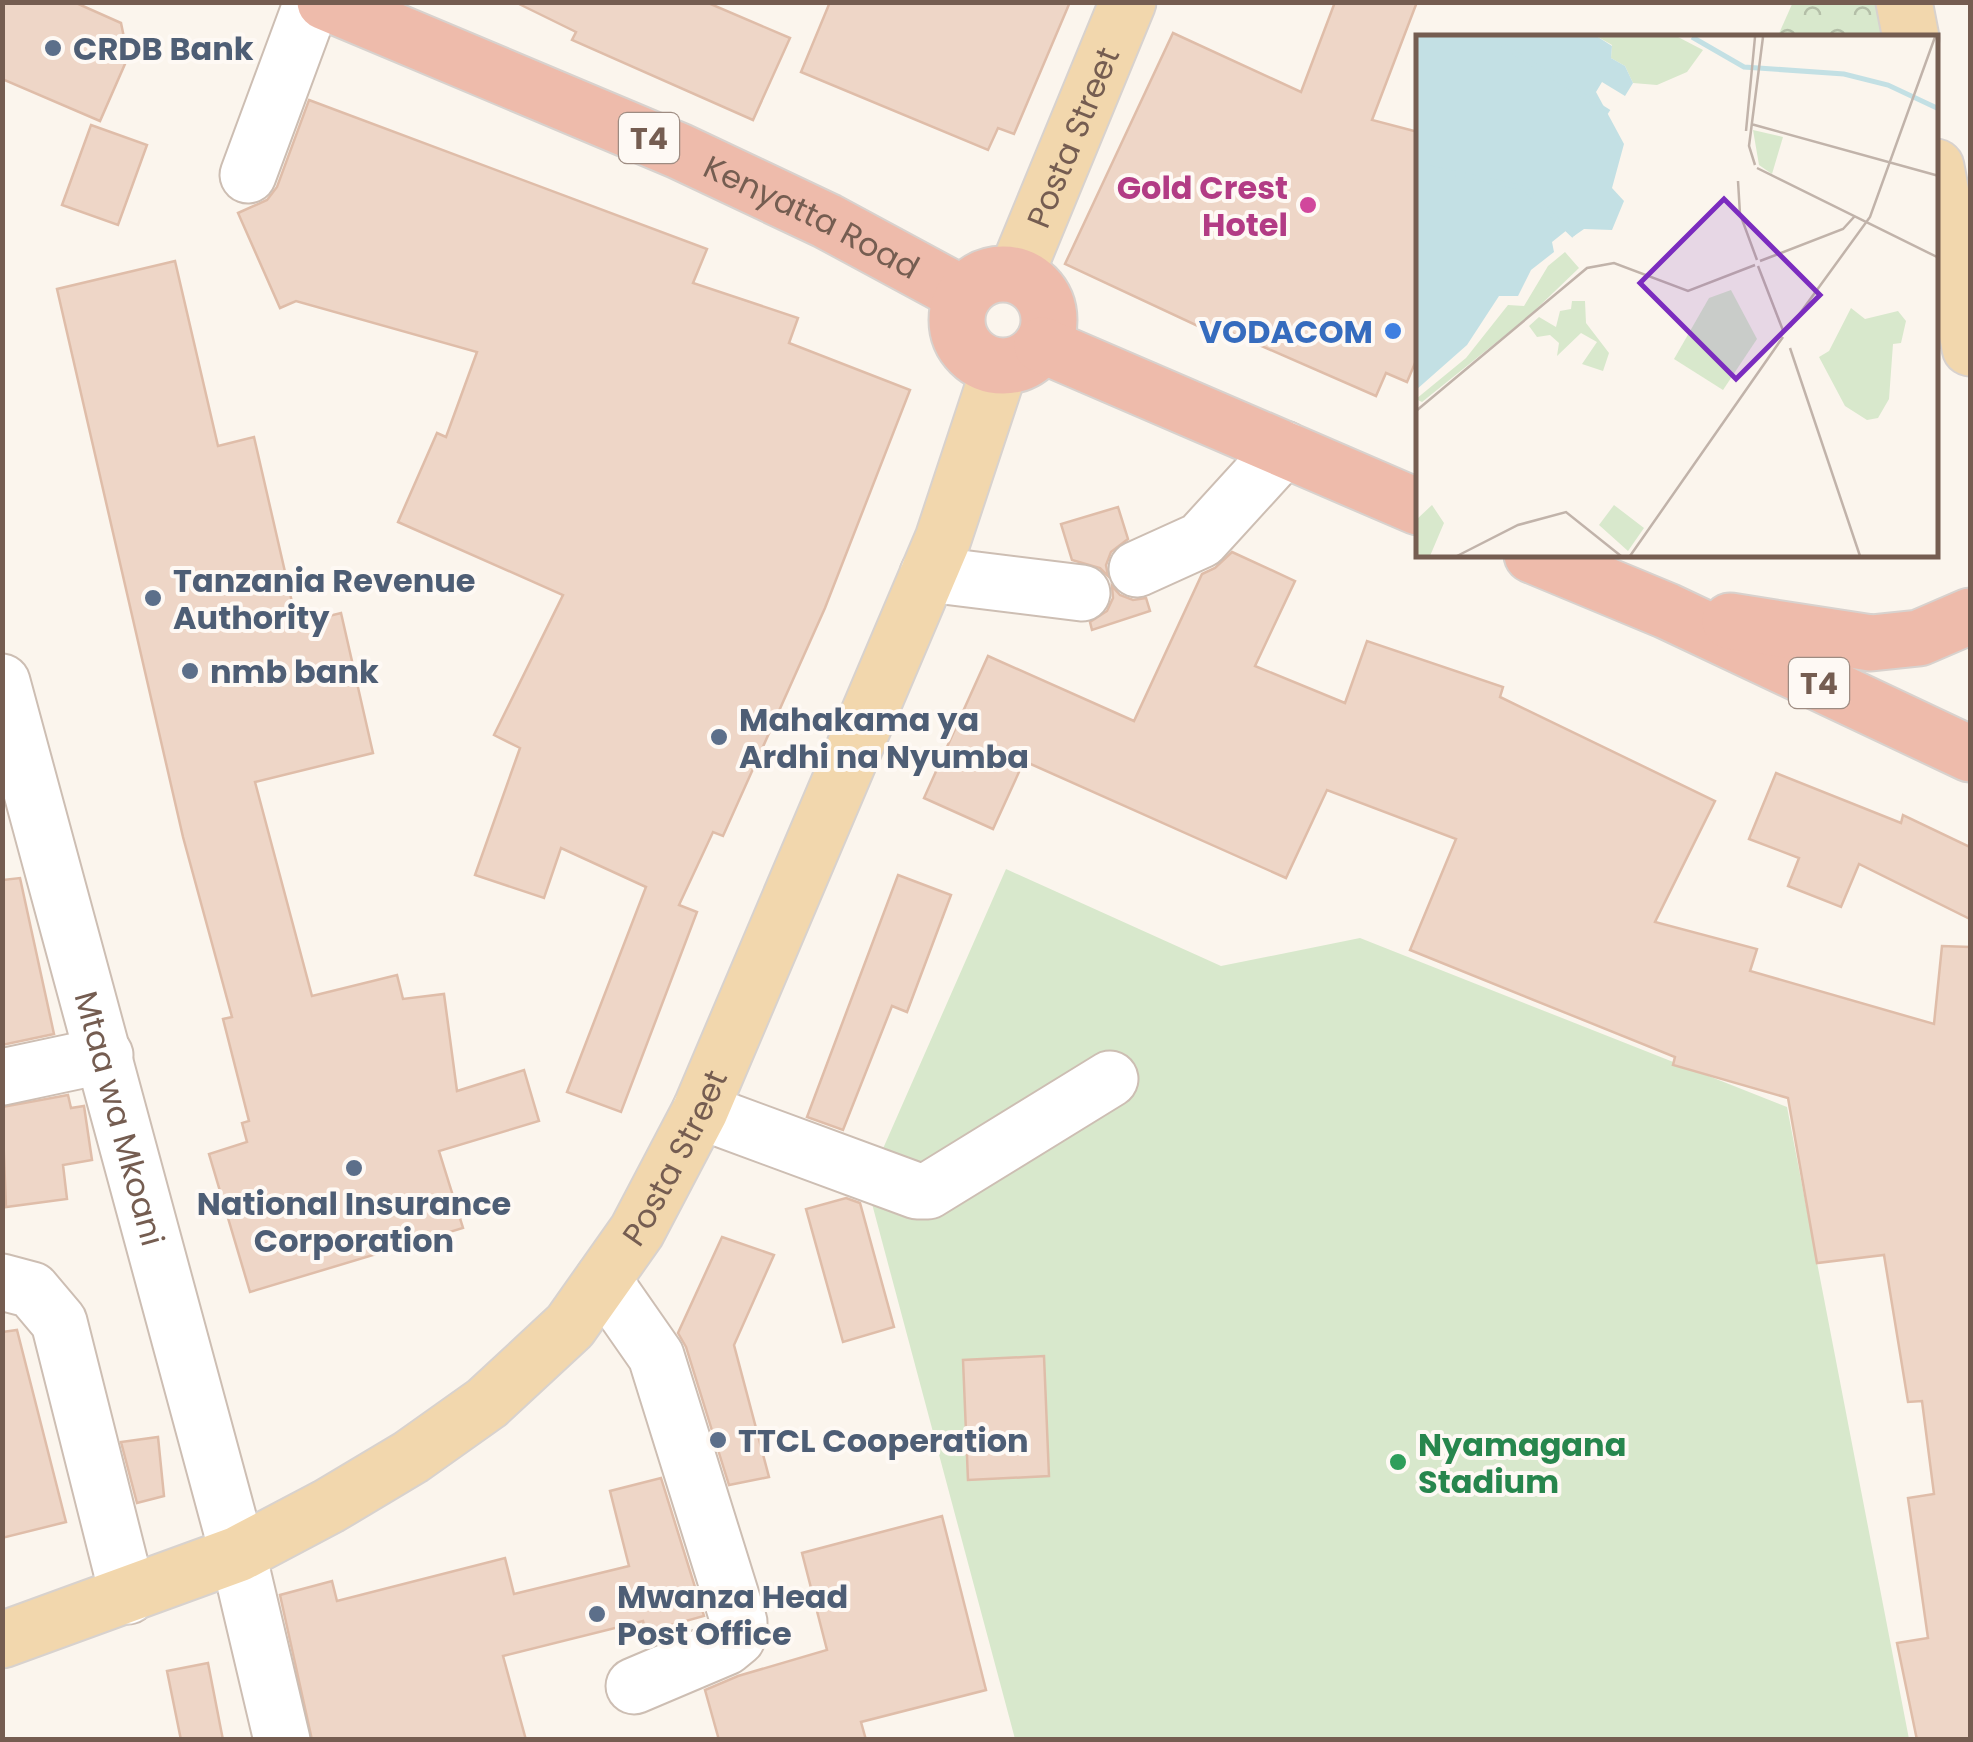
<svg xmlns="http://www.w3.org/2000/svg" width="1973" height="1742" font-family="Poppins,sans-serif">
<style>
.forest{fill:url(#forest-crowns)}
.pitch{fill:#d8e8cc}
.building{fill:#eed6c7;stroke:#dfbda9;stroke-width:2.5}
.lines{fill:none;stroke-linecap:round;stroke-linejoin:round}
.minor-casing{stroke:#cdbeb3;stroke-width:59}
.major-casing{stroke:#d8d2ce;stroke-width:59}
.highway-casing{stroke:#d8d2ce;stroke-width:59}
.minor{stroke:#fff;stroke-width:55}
.major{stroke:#f2d7ad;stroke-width:55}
.highway{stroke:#eebbab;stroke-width:55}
.service-dot{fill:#5c6f8a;stroke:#fef9f4;stroke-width:4}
.hotel-dot{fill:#d1479c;stroke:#fef9f4;stroke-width:4}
.shop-dot{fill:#3f7fe0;stroke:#fef9f4;stroke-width:4}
.leisure-dot{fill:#2e9e5b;stroke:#fef9f4;stroke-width:4}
.labels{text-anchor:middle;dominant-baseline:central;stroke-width:8;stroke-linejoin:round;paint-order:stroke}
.shield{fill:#fef9f4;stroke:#9e8c82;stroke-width:2.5}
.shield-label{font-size:30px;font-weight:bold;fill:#755d51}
.service-label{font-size:32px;font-weight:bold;fill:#4e5e75;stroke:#fef9f4;text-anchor:start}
.street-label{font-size:32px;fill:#755d51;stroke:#fef9f4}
.hotel-label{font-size:32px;font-weight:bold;fill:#b23c85;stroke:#fef9f4;text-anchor:end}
.shop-label{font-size:32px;font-weight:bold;fill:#366cbe;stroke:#fef9f4;text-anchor:end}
.leisure-label{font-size:32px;font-weight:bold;fill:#27864d;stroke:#fef9f4;text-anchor:start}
.inset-river{fill:none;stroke:#c3e0e4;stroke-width:5}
.inset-road{fill:none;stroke:#c1b3aa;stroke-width:2.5}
.view{fill:#7b2cbf;fill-opacity:0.15;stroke:#7b2cbf;stroke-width:5}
.inset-edge{fill:none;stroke:#755d51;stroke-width:5}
</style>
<defs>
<pattern id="forest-crowns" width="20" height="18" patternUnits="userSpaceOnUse" patternTransform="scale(2.5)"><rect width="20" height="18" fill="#d8e8cc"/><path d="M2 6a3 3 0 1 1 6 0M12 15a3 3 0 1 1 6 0" fill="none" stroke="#b4bfa8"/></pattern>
</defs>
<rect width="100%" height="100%" fill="#fbf5ed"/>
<path class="forest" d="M1793,2L1897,3L1903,38H1777Z"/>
<path class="pitch" d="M1006,869L1221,966L1360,938L1787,1107L1909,1739H1015L867,1185Z"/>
<g class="building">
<path d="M2,2H74L121,23L128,57L100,121L2,79Z"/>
<path d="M515,2H706L790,38L753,120L572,40L576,32Z"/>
<path d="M830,2H1070L1014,134L998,128L988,150L801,72Z"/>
<path d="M1335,2H1417L1372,120L1418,132V356L1407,382L1386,373L1376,396L1218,327L1215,334L1065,264L1173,33L1301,92Z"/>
<path d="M309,100L707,249L693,283L798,318L789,343L910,390L825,608L723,836L713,832L679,905L697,912L621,1112L567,1092L646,887L561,848L544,898L475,875L520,748L494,735L563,595L398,522L437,433L446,437L477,352L296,301L280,308L238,213L267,200L277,187Z"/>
<path d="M91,125L147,145L118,225L62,205Z"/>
<path d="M175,261L218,446L254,437L297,624L341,613L373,753L255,782L312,996L397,975L403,999L444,994L457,1091L524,1070L539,1121L439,1151L463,1228L250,1292L209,1154L247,1142L242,1123L249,1121L223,1019L232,1017L183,837L57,289Z"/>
<path d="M1118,507L1128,539L1111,552L1106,565L1108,576L1100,568L1072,560L1061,524Z"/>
<path d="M1232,552L1295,581L1255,666L1345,703L1367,641L1503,687L1500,697L1715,801L1655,922L1757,949L1750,971L1934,1024L1942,946L1970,947V1740H1917L1897,1643L1928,1638L1908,1498L1934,1494L1922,1401L1908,1402L1884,1255L1817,1263L1788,1098L1673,1065L1675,1057L1410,950L1456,839L1327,790L1286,878L1024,761L993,829L924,798L988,656L1134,721L1202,574L1215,568Z"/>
<path d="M1112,586L1120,595L1133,600L1146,598L1150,611L1092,630L1090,622L1107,611L1113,598Z"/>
<path d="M1776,773L1901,823L1903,815L1970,847V919L1859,864L1841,907L1788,886L1799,858L1749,839Z"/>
<path d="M898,875L951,895L907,1012L892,1006L843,1130L807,1117Z"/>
<path d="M20,878L54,1034L2,1045V880Z"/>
<path d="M68,1095L71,1108L84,1106L92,1160L63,1165L67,1199L6,1207L2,1107Z"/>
<path d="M846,1198L860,1203L894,1327L843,1342L806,1209Z"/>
<path d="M722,1237L774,1255L734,1345L769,1477L729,1485L686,1347L678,1333Z"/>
<path d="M17,1330L66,1522L2,1538V1332Z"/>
<path d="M1044,1356L1049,1476L968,1480L963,1360Z"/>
<path d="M158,1437L164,1496L137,1503L121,1442Z"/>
<path d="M661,1478L704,1616L646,1632L643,1621L503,1656L526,1740H312L280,1595L332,1581L337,1601L505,1558L514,1594L629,1566L610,1491Z"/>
<path d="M942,1516L986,1690L861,1722L866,1740H719L705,1690L738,1676L827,1650L802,1553Z"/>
<path d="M208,1663L223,1740H181L167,1671Z"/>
</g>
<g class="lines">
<defs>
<g id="minor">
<path d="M248,175L312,2"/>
<path d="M1137,569L1201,540L1284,449"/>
<path d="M928,574L1082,593"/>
<path id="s1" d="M2,682L238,1554L282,1740"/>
<path d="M2,1077L105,1055"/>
<path d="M700,1111L917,1191H928L1110,1079"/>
<path d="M603,1280L656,1356L739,1622L737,1638L726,1647L634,1686"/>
<path d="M2,1282L32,1290L59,1322L128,1596"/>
</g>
<g id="major">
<path d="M1904,2L1911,38"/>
<path d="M1936,167L1970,348"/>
<path id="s2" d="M1016,274L1128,2"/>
<path id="s3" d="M2,1640L238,1554L329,1506L411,1457L487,1403L570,1326L637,1231L700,1111L943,539L1000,367"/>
</g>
<g id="highway">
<path id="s4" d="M325,2L679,151L827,221L964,295"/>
<circle cx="1003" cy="320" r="46"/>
<path d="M1042,345L1418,507"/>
<path d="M1532,555L1667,611L1970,754"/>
<path d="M1730,621L1871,643L1919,638L1970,616"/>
</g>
</defs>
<use href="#minor" class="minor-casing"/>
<use href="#major" class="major-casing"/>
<use href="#highway" class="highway-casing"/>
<use href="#minor" class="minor"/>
<use href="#major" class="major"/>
<use href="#highway" class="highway"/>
</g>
<g class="service-dot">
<circle cx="53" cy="48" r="10"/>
<circle cx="153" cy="598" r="10"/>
<circle cx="190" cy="671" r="10"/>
<circle cx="719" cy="737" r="10"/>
<circle cx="354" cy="1168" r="10"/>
<circle cx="718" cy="1440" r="10"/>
<circle cx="597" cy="1614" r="10"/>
</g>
<circle class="hotel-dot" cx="1308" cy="205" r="10"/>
<circle class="shop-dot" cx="1393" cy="331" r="10"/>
<circle class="leisure-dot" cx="1398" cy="1462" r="10"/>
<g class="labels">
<g class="shield">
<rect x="619" y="113" width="60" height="50" rx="8"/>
<rect x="1789" y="658" width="60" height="50" rx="8"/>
</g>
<g class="shield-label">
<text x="649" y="138">T4</text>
<text x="1819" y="683">T4</text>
</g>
<g class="service-label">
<text x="73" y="48">CRDB Bank</text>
<text x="173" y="580">Tanzania Revenue<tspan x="173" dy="37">Authority</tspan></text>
<text x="210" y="671">nmb bank</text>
<text x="739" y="719">Mahakama ya<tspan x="739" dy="37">Ardhi na Nyumba</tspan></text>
<text x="354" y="1203" text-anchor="middle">National Insurance<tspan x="354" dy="37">Corporation</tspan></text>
<text x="738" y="1440">TTCL Cooperation</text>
<text x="617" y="1596">Mwanza Head<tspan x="617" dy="37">Post Office</tspan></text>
</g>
<g class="street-label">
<text stroke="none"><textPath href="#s2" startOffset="148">Posta Street</textPath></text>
<text stroke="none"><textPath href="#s4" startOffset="532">Kenyatta Road</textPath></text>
<text stroke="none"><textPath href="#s1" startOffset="452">Mtaa wa Mkoani</textPath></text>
<text stroke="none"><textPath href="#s3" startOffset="855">Posta Street</textPath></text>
</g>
<g class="hotel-label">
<text x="1288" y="187">Gold Crest<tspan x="1288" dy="37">Hotel</tspan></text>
</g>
<g class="shop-label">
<text x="1373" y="331">VODACOM</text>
</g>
<g class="leisure-label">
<text x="1418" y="1444">Nyamagana<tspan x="1418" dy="37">Stadium</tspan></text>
</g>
</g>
<g transform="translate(1416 35)">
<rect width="522" height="522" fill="#fbf5ed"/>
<path d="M182,2H262L287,15L271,37L241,50L217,48L209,31L195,23L196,10ZM149,217L163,233L113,281L6,367L0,364L50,323L92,270L108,271L132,231Z" fill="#d8e8cc"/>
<path d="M156,266H169L170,288L193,318L187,336L166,329L181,307L165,298L141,321L143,308L134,300L121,302L113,291L123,282L140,292L144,276L155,274ZM435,273L449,284L482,276L490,286L485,308L477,309L473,364L462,383L451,385L429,371L403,322L413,316ZM16,470L28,488L14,521H0V485Z" fill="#d8e8cc"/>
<path d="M337,95L367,102L356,139L343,130ZM198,470L228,493L212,516L183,490Z" fill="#d8e8cc"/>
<path d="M315,255L341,304L307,355L258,324L293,263Z" fill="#d8e8cc"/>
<path d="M0,2H182L196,11L195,23L209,31L217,48L209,61L186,47L180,57L208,109L196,153L208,166L196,195L168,194L158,201L151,195L136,207L138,217L115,235L102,261H83L51,310L0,355Z" fill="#c3e0e4"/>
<path class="inset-river" d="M74,2L193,77M276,2L328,32L428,39L472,50L523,74M0,130L108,153L158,201"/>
<path class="inset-road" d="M335,89L523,141M330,96L339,2M339,130L333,111L347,2M341,133L523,223M322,146L324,179L341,225M344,226L427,194L438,182M342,231L368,298M374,292L454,182L519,2M374,313L444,521M0,376L171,233L198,228L272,256L339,230M41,521L102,490L150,477L205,521M214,521L367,302"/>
<path class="view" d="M308,164L404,260L320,344L224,248Z"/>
<rect width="522" height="522" class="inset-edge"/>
</g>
<rect width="1973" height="1742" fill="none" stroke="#755d51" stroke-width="10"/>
</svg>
